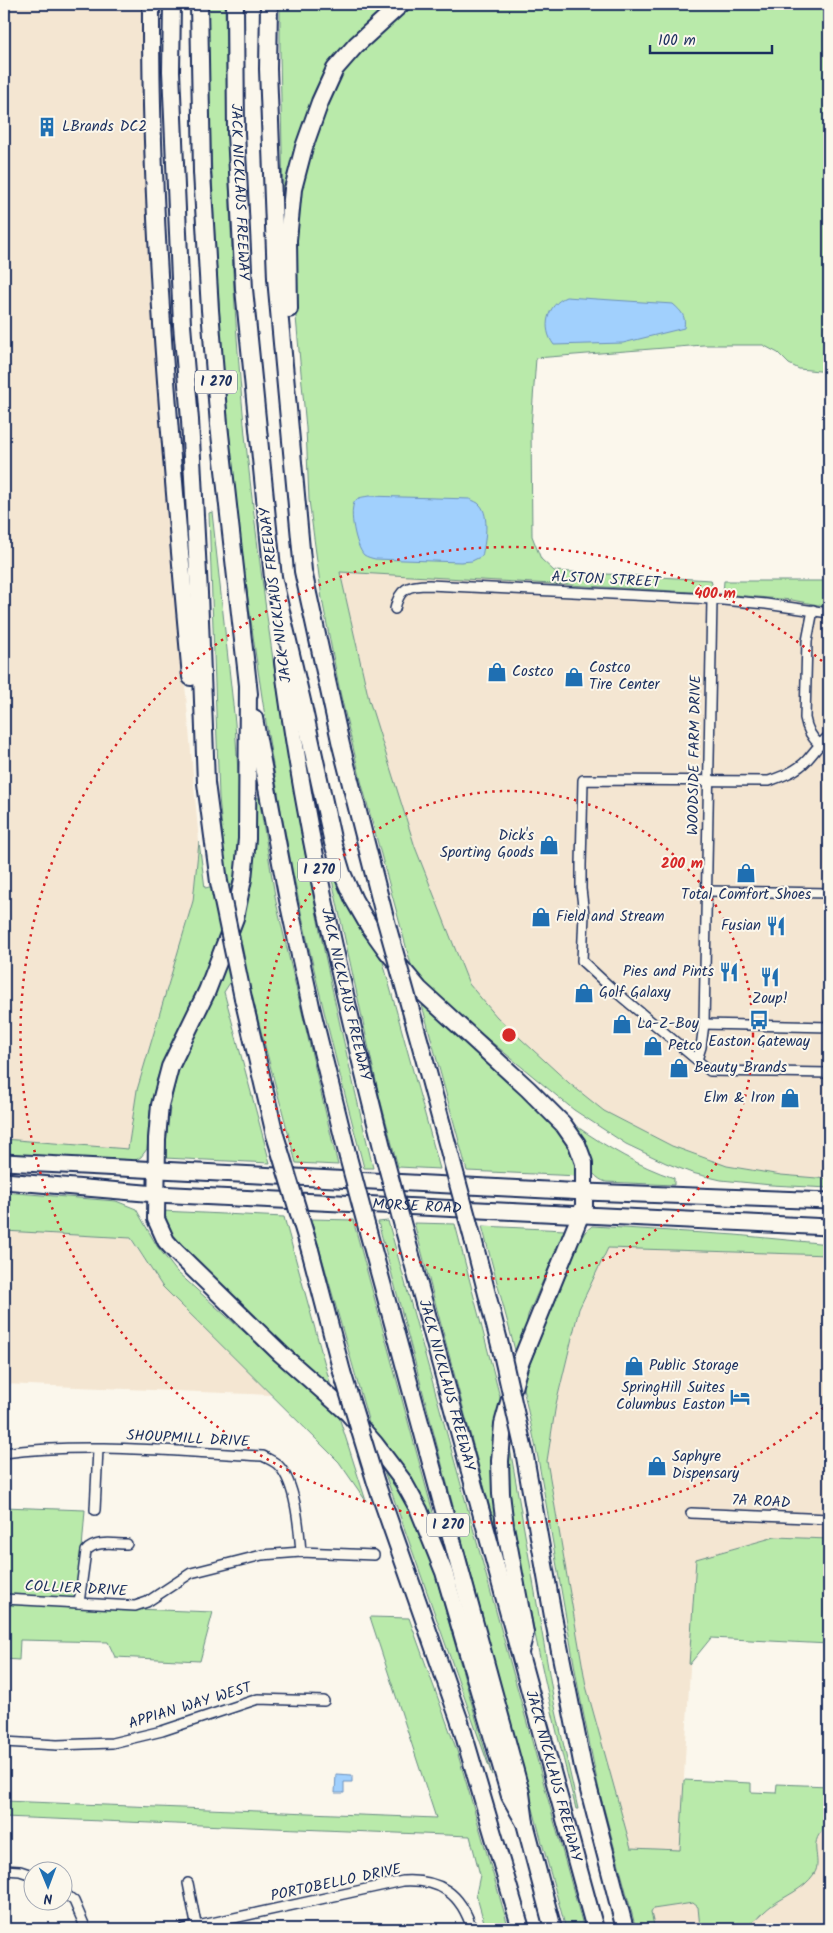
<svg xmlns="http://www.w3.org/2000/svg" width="833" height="1933" font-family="Kalam,sans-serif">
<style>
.built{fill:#f4e6d2}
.green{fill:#b9eaaa;stroke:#6a8c84}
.water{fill:#a1d0fd;stroke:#6b90bd}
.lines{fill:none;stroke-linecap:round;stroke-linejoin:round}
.minor-casing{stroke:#1b2f5e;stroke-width:12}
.primary-casing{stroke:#1b2f5e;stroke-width:19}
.motorway-casing{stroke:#1b2f5e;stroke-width:20}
.minor{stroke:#fbf7ec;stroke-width:9}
.primary{stroke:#fbf7ec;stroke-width:15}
.motorway{stroke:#fbf7ec;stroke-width:16}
.motorway-bridge-casing{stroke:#1b2f5e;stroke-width:20;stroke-linecap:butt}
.motorway-bridge{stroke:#fbf7ec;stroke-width:16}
.ring{fill:none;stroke:#d62828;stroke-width:2.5;stroke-dasharray:2.5 5}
.labels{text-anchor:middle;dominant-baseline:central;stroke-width:4;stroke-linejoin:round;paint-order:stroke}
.shield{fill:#fbf7ec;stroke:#5e6b89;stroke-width:1}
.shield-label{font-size:14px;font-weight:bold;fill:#1b2f5e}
.poi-label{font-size:15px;fill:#1b2f5e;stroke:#fbf7ec;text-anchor:start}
.street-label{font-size:15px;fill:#1b2f5e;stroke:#fbf7ec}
.centre{fill:#d62828;stroke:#fbf7ec;stroke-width:2.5}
.ring-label{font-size:15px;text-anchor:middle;font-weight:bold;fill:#d62828;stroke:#fbf7ec;stroke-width:4;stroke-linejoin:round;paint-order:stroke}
</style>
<rect width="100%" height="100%" fill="#fbf7ec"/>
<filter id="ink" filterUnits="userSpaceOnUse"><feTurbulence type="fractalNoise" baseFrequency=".02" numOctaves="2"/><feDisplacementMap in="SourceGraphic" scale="10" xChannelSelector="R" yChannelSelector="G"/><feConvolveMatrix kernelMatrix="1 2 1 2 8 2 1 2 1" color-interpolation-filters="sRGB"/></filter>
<g filter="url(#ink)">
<g class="built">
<path d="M4,4H141L143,140L149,279L199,842L193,901L137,1090L128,1149L4,1139Z"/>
<path d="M340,571L723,594L792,600L829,607V1179L781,1175L727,1166L672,1146L604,1111L569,1083L497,1017L469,984L415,847L369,700Z"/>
<path d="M4,1231L130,1238L162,1286L272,1395L4,1384Z"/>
<path d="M608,1248L829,1255V1539L775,1537L696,1559L680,1850L631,1848L586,1686L547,1461L556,1404L579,1311Z"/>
<path d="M829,1826V1929H732L748,1925L770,1907L796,1890L817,1867L814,1848L817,1838L824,1829Z"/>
<path d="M693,1903L698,1907L700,1928L703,1929H655L651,1913L653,1909Z"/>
</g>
<g class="green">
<path d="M208,4H225C227,147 231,292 245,435C261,585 282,736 311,885C329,980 351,1074 373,1168H364C338,1068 312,969 292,868C236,584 210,294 208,4Z"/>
<path d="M280,4H392L317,92L305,119L294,153L287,198L283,197L280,54Z"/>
<path d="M415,4H829V372L799,369L789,364L778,353L763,345H703L536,358L531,427L532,536L541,559L554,571L711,580L712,584L710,593L340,572L369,700L415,847L469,984L497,1017L569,1083L604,1111L672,1146L727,1166L781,1175L829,1179V1188L771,1185L721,1180L692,1173L666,1163L626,1144L574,1110L455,1012L413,972L361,781L340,692L322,599L309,500L306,428L295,306L297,215L302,160L341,73L357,52L406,9Z"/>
<path d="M212,512L235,723L240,806L238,860L232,894L215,954L167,1053L156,1081L150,1112L147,1149L141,1157L132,1162L4,1155V1139L128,1149L137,1090L193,901L199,842L205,888L227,883L219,797L209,513Z"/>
<path d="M724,581H829V607L792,600L723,594Z"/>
<path d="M254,797L259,798L276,902L338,1165L296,1163L243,963L224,992L270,1163L164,1158L170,1108L176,1077L221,979L242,921L250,889L255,850Z"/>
<path d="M327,857H330L357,918L383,962L440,1169L398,1167L379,1095Z"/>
<path d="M422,1005C445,1025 467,1044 489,1063C526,1095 567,1127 579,1176L467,1171Z"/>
<path d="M576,1126C607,1147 638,1166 674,1178V1185L606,1182C586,1176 581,1147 574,1129Z"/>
<path d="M4,1192L116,1201L136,1209L157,1246L177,1272L339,1417L366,1501L339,1462L162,1286L131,1238L4,1231Z"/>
<path d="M162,1211L284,1217L332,1390L278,1342L174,1239Z"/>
<path d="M311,1219L353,1220L438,1531L434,1532L371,1430Z"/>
<path d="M388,1221L584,1929H566L541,1839L378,1222Z"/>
<path d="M414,1223L455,1224L501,1401L495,1436L500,1530L496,1531Z"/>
<path d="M482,1226L565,1230L528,1315L525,1332L516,1354Z"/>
<path d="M592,1226L735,1235L829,1244V1255L608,1248L579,1309L556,1404L547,1461L586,1686L631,1848L680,1850L684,1780L751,1783V1792L776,1793L777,1784L829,1786V1826C804,1840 824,1860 814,1874C804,1889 785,1896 771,1906C763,1912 755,1922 746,1926C735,1931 712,1932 700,1928L698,1907L693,1903L653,1909L651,1913L655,1929H636L599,1790L579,1692L538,1458L522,1383L580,1240L585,1232Z"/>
<path d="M510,1448L554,1702L578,1809H576C559,1743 543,1676 530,1609C518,1556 507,1503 510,1448Z"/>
<path d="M384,1471C405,1500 420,1530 432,1563L492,1775Z"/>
<path d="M4,1507L85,1510L78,1600L4,1596Z"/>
<path d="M775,1537L829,1539V1644L711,1638L689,1665L696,1559Z"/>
<path d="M4,1604L213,1612L200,1661L115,1657L108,1642L20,1640L19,1660L4,1659Z"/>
<path d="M370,1617L409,1618L457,1751L509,1929H486L476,1894L480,1875L470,1836L4,1817V1801L436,1818Z"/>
</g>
<g class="water">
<path d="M566,297L673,304C682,312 686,316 684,328L623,343L554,345C541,328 547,305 566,297Z"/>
<path d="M369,496L470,499C473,501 478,502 480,505C490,515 485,544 482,556L472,561L461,562L375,559C371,558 367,557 364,555C356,547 348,511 355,501C358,497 364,497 369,496Z"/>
<path d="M336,1774L352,1775V1782H344V1793H335Z"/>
</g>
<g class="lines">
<defs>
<g id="minor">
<path d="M395,609C399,588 409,585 429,585L712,599L766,604L829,613"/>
<path d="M813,610L807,641L805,718C807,729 811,737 819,744"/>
<path d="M829,736C820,743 815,751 807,760C797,771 783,776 769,781L583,780L581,865V889L584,914L582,961L610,987L710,1071L829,1073"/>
<path d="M707,891L829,893"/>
<path d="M704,1024L829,1027"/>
<path d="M697,1060L701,1047L704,1024L712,599"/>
<path d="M4,1453C89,1442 177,1452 263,1456C268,1459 276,1462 279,1466C296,1484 299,1528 301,1552"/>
<path d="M95,1510L98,1449"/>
<path d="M691,1513L829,1519"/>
<path d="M4,1599L135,1606L147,1602L191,1573L262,1555L301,1552L374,1555"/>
<path d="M79,1603L86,1551C96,1540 113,1544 127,1544"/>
<path d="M4,1742L57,1745L112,1743L162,1731L258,1699L324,1701"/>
<path d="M4,1870L20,1871L32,1875"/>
<path d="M188,1883L197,1929"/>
<path d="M62,1891L74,1901L86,1929"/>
<path d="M184,1929L403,1881C440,1879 461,1893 472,1929"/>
</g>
<g id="primary">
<path d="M4,1162L585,1192L829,1201"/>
<path id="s1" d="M4,1181L156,1194L829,1227"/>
</g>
<g id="motorway">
<path d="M151,4C150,229 171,453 191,677"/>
<path d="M172,4L171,71L182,325L190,420L199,593L206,783L219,882"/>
<path d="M199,4L202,172L210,310L219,425L249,694"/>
<path id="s2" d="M235,4L236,133L244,289L274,588"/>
<path d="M269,4L268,69L276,278L303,571L341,745L385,918"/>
<path d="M289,309L288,240L293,189L304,147L320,102L335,69L356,45L401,4"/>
<path d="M273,577L302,701L333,843L342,873L354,900L369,926L387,951L419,989L528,1089L563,1124L577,1144L584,1163V1206L519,1366L503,1424L500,1461L501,1494L505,1526L525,1633L520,1652"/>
<path id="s3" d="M283,662C304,829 344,996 385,1159"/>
<path d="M248,685L247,839L243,879L235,918L207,991L170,1067L160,1105L157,1139L156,1219L166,1241L175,1251L281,1354L348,1413L375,1444L403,1481L419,1510L444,1572L510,1796L525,1823"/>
<path d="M254,718L288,900L312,1011L348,1157"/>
<path d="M243,998L275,1135"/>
<path d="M420,1043L451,1158"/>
<path d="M367,1228L521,1793L525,1823L553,1929"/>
<path id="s4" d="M404,1230L595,1929"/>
<path d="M473,1239L501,1349"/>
<path d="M310,1250L342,1372"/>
<path d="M524,1451L553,1616L583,1767L625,1929"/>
<path d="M376,1483L460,1722L521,1929"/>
</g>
</defs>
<use href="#minor" class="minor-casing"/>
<use href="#primary" class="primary-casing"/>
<use href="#motorway" class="motorway-casing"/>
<use href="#minor" class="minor"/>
<use href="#primary" class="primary"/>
<use href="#motorway" class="motorway"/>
<defs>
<g id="motorway-bridge">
<path d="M219,882L243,998"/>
<path d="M385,918L420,1043"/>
<path d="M275,1135L310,1250"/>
<path d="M348,1157L367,1228"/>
<path d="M451,1158L473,1239"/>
<path d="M385,1159L404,1230"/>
<path d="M501,1349L524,1451"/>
<path d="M342,1372L376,1483"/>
</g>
</defs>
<use href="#motorway-bridge" class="motorway-bridge-casing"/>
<use href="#motorway-bridge" class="motorway-bridge"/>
</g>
</g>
<g class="ring">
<circle cx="509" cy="1035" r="244"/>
<path d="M829 1403A488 488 0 1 1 829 667"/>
</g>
<defs>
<symbol id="building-bare" viewBox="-9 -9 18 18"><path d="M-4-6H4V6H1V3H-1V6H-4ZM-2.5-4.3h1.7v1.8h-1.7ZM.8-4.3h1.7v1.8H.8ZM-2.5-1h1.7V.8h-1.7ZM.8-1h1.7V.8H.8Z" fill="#1f6fb2" stroke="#fbf7ec" stroke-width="2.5" paint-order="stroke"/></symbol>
<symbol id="shop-bare" viewBox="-9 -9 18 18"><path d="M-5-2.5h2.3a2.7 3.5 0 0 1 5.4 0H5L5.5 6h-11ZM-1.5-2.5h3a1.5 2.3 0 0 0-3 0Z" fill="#1f6fb2" stroke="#fbf7ec" stroke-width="2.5" paint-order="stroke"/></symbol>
<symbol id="restaurant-bare" viewBox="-9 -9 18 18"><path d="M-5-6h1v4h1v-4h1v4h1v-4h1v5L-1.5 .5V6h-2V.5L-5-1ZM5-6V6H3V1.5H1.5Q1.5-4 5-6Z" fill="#1f6fb2" stroke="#fbf7ec" stroke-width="2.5" paint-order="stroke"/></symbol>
<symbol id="bus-bare" viewBox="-9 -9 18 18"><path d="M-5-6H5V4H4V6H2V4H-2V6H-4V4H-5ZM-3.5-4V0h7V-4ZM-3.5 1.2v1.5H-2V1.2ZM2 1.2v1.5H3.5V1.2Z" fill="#1f6fb2" stroke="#fbf7ec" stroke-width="2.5" paint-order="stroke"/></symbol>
<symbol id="hotel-bare" viewBox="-9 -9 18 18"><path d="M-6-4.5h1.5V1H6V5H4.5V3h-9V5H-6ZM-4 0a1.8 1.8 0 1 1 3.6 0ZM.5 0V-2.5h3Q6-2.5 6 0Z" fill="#1f6fb2" stroke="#fbf7ec" stroke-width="2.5" paint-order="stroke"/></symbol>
</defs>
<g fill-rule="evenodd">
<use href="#building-bare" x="33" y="113" width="28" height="28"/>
<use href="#shop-bare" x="483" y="658" width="28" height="28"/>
<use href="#shop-bare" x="560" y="663" width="28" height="28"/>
<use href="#shop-bare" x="535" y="831" width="28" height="28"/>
<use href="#shop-bare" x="732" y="859" width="28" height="28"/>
<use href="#shop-bare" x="527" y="903" width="28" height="28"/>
<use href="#restaurant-bare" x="762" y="912" width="28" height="28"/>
<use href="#restaurant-bare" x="715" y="958" width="28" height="28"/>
<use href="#restaurant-bare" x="756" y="963" width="28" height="28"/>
<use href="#shop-bare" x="570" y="979" width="28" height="28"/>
<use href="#bus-bare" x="745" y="1006" width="28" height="28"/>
<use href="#shop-bare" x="608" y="1010" width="28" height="28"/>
<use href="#shop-bare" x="639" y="1032" width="28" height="28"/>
<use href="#shop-bare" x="665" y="1054" width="28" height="28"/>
<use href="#shop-bare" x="776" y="1084" width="28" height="28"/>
<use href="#shop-bare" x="620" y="1352" width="28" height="28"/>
<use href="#hotel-bare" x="726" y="1383" width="28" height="28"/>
<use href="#shop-bare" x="643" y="1452" width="28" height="28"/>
</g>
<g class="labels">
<g class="shield">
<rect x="195" y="370.5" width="42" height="23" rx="4"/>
<rect x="298" y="858.5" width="42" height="23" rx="4"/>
<rect x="427" y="1513.5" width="42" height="23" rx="4"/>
</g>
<g class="shield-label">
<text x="216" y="382">I 270</text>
<text x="319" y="870">I 270</text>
<text x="448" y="1525">I 270</text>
</g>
<g class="poi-label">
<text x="62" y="127">LBrands DC2</text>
<text x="589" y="668">Costco<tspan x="589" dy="17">Tire Center</tspan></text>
<text x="512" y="672">Costco</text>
<text x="534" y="836" text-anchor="end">Dick's<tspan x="534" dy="17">Sporting Goods</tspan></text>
<text x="746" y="895" text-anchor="middle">Total Comfort Shoes</text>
<text x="556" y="917">Field and Stream</text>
<text x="761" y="926" text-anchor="end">Fusian</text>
<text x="714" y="972" text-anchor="end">Pies and Pints</text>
<text x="599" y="993">Golf Galaxy</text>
<text x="770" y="999" text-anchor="middle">Zoup!</text>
<text x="637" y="1024">La-Z-Boy</text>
<text x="759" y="1042" text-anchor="middle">Easton Gateway</text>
<text x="668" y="1046">Petco</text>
<text x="694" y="1068">Beauty Brands</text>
<text x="775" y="1098" text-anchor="end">Elm &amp; Iron</text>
<text x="649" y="1366">Public Storage</text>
<text x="725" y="1388" text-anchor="end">SpringHill Suites<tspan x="725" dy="17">Columbus Easton</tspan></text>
<text x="672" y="1457">Saphyre<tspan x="672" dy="17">Dispensary</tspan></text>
</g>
<g class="street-label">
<text stroke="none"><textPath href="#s2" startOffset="188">JACK NICKLAUS FREEWAY</textPath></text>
<text transform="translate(606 580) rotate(3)">ALSTON STREET</text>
<text transform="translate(276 595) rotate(-97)">JACK NICKLAUS FREEWAY</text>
<text transform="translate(695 755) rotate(-89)">WOODSIDE FARM DRIVE</text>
<text stroke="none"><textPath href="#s3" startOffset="338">JACK NICKLAUS FREEWAY</textPath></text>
<text stroke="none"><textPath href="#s1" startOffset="414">MORSE ROAD</textPath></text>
<text stroke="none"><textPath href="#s4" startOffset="161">JACK NICKLAUS FREEWAY</textPath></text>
<text transform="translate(188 1439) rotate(3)">SHOUPMILL DRIVE</text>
<text transform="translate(761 1502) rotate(3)">7A ROAD</text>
<text transform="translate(76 1589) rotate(3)">COLLIER DRIVE</text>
<text transform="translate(190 1706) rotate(-17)">APPIAN WAY WEST</text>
<text stroke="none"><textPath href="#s4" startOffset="566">JACK NICKLAUS FREEWAY</textPath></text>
<text transform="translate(336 1883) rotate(-12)">PORTOBELLO DRIVE</text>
</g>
</g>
<circle cx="509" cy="1035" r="8" class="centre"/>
<g class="ring-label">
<text x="715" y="598">400 m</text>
<text x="682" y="868">200 m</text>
</g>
<rect width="833" height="1933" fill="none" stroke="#fbf7ec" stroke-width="20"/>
<rect x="10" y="10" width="813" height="1913" fill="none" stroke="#1b2f5e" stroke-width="2" filter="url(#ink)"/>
<g transform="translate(48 1886) rotate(179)"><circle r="24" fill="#fbf7ec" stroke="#a1a7b3"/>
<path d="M0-4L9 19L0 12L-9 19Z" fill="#1f6fb2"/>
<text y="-8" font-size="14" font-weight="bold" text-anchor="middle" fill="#1b2f5e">N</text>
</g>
<path d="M650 45v8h122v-8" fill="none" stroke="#1b2f5e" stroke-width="2.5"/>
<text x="658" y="45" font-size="15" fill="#1b2f5e" stroke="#fbf7ec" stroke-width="4" paint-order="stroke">100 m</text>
</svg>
